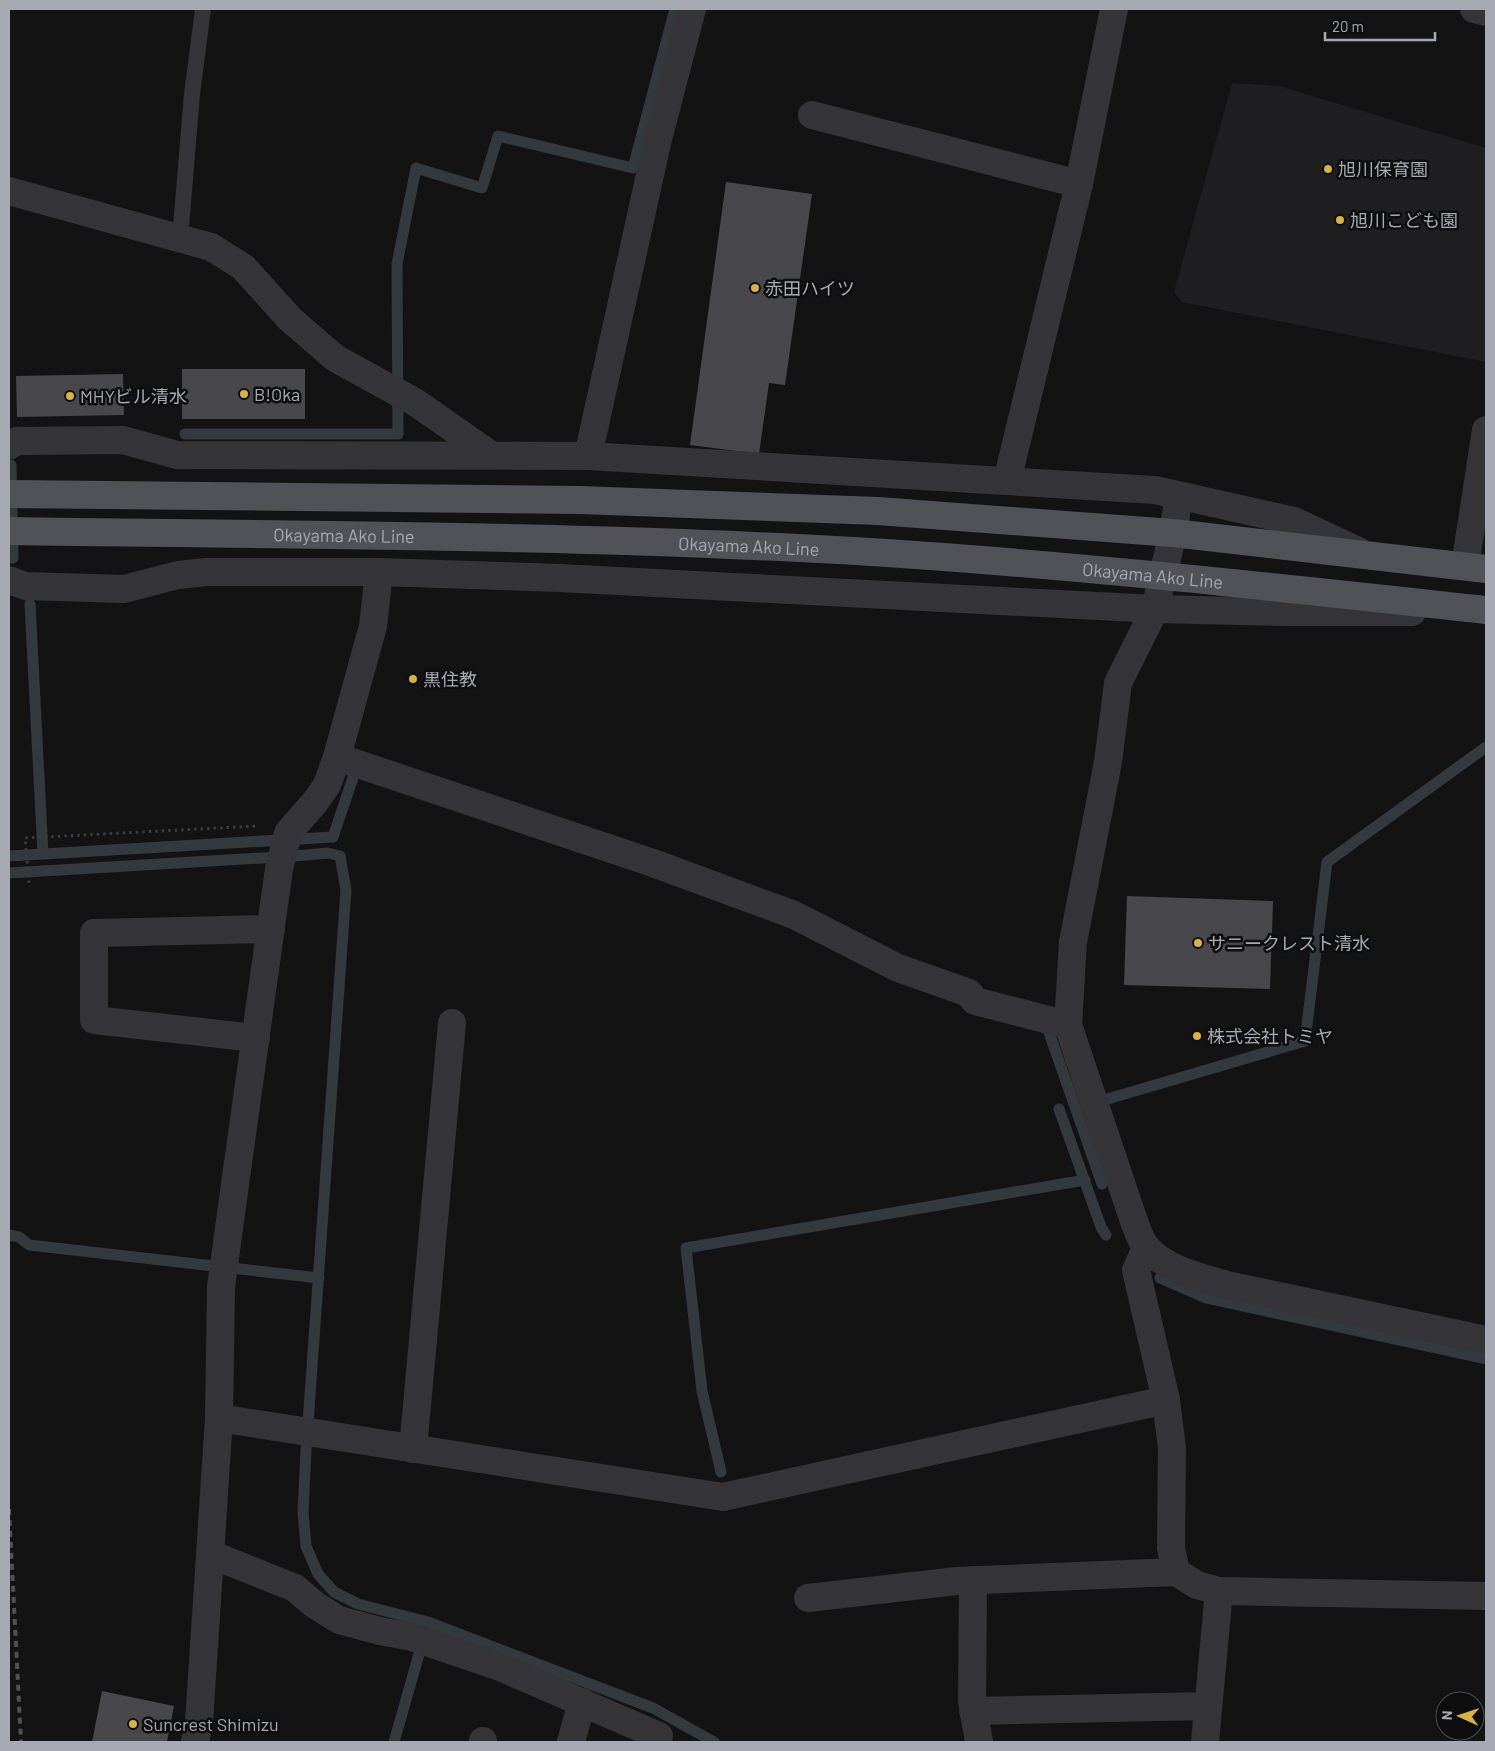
<svg xmlns="http://www.w3.org/2000/svg" width="1495" height="1751" font-family="Barlow,'Noto Sans JP',sans-serif">
<style>
.built{fill:#1f1f21}
.lines{fill:none;stroke-linecap:round;stroke-linejoin:round}
.stream{stroke:#32393f;stroke-width:11}
.building{fill:#48484c}
.path{stroke:#3b3c40;stroke-width:3;stroke-dasharray:2.5 4;stroke-linecap:butt}
.service{stroke:#353539;stroke-width:16}
.minor{stroke:#353539;stroke-width:28}
.tertiary{stroke:#353539;stroke-width:28}
.primary{stroke:#515258;stroke-width:28}
.rail{stroke:#505156;stroke-width:4;stroke-dasharray:6 5;stroke-linecap:butt}
.poi-dot{fill:#d9b246;stroke:#0e0e0f;stroke-width:2}
.labels{text-anchor:middle;dominant-baseline:central;stroke-width:5;stroke-linejoin:round;paint-order:stroke}
.poi-label{font-size:18px;fill:#a7a9b3;stroke:#0e0e0f;text-anchor:start}
.street-label{font-size:18px;fill:#a7a9b3;stroke:#0e0e0f}
</style>
<rect width="100%" height="100%" fill="#131314"/>
<path class="built" d="M1232,83L1279,86L1486,148V362L1182,302L1174,292Z"/>
<g class="lines">
<g class="stream">
<path d="M185,434H398L397,264L416,168L482,188L498,136L633,168L675,9"/>
<path d="M11,465L13,558"/>
<path d="M30,604L43,854"/>
<path d="M9,856L333,837L358,763"/>
<path d="M9,873L295,856L328,853L340,856L346,890L306,1451L303,1512L306,1546L318,1574L334,1592L358,1604L428,1622L653,1708L714,1742"/>
<path d="M1045,1021L1102,1184"/>
<path d="M1094,1103L1305,1041L1327,862L1486,747"/>
<path d="M1059,1109L1101,1227L1106,1235"/>
<path d="M9,1235L19,1237L29,1245L319,1278"/>
<path d="M1160,1278L1206,1298L1486,1359"/>
<path d="M721,1472L702,1391L686,1248L1085,1180"/>
<path d="M394,1742L423,1640"/>
</g>
</g>
<g class="building">
<path d="M726,182L812,194L785,385L769,383L759,454L690,445Z"/>
<rect x="182" y="369" width="123" height="50"/>
<path d="M123,374L124,415L17,417L16,376Z"/>
<path d="M1127,896L1273,901L1270,989L1124,985Z"/>
<path d="M102,1691L174,1706L167,1742H92Z"/>
</g>
<g class="lines">
<path class="path" d="M29,883L25,838L257,826"/>
<path class="service" d="M180,239L192,94L203,9"/>
<g class="minor">
<path d="M1474,9L1486,12"/>
<path d="M812,115L1079,184"/>
<path d="M9,191L211,247L243,267L290,319L335,358L415,402L491,455"/>
<path d="M9,446L17,441L123,440L177,455L588,456L1155,490L1294,521L1360,552"/>
<path d="M588,456L657,143L692,9"/>
<path d="M1007,481L1079,184L1114,9"/>
<path d="M1179,496L1173,533L1155,609L1118,683L1108,762L1073,942L1068,1025L1135,1224C1138,1231 1141,1242 1147,1248C1166,1270 1201,1277 1227,1285L1486,1340"/>
<path d="M1465,566L1486,430"/>
<path d="M9,580L25,586L124,589L178,575L206,572H379L560,578L1155,609L1286,612H1412"/>
<path d="M337,757L653,863L794,915L898,968L969,993L975,1001L1068,1025"/>
<path d="M256,1038L94,1020V933L271,929"/>
<path d="M1146,1248L1136,1270L1166,1400L1172,1448L1171,1548L1176,1572L1197,1585L1219,1591L1486,1596"/>
<path d="M219,1418L723,1497L1166,1400"/>
<path d="M413,1449L452,1023"/>
<path d="M210,1554L295,1588L315,1605L339,1620L380,1631L412,1637L500,1667L659,1736"/>
<path d="M973,1580L972,1701L979,1742"/>
<path d="M808,1598L957,1581L1176,1572"/>
<path d="M973,1711L1208,1706"/>
<path d="M195,1742L199,1722L219,1418L221,1287L237,1170"/>
<path d="M483,1742V1741"/>
<path d="M571,1742L582,1702"/>
<path d="M1205,1742L1219,1591"/>
</g>
<path class="tertiary" d="M237,1170L279,869L288,833L315,802L327,785L337,757L373,626L379,572"/>
<g class="primary">
<path d="M9,494L580,500L878,511L1173,533L1486,569"/>
<path id="s1" d="M9,531C296,535 584,535 871,552C1077,565 1282,588 1486,610"/>
</g>
<path class="rail" d="M9,1509L21,1742"/>
</g>
<g class="poi-dot">
<circle cx="1328" cy="169" r="5"/>
<circle cx="1340" cy="220" r="5"/>
<circle cx="755" cy="288" r="5"/>
<circle cx="244" cy="394" r="5"/>
<circle cx="70" cy="396" r="5"/>
<circle cx="413" cy="679" r="5"/>
<circle cx="1198" cy="943" r="5"/>
<circle cx="1197" cy="1036" r="5"/>
<circle cx="133" cy="1724" r="5"/>
</g>
<g class="labels">
<g class="poi-label">
<text x="1338" y="169">旭川保育園</text>
<text x="1350" y="220">旭川こども園</text>
<text x="765" y="288">赤田ハイツ</text>
<text x="254" y="394">B!Oka</text>
<text x="80" y="396">MHYビル清水</text>
<text x="423" y="679">黒住教</text>
<text x="1208" y="943">サニークレスト清水</text>
<text x="1207" y="1036">株式会社トミヤ</text>
<text x="143" y="1724">Suncrest Shimizu</text>
</g>
<g class="street-label">
<text stroke="none"><textPath href="#s1" startOffset="335">Okayama Ako Line</textPath></text>
<text stroke="none"><textPath href="#s1" startOffset="740">Okayama Ako Line</textPath></text>
<text stroke="none"><textPath href="#s1" startOffset="1145">Okayama Ako Line</textPath></text>
</g>
</g>
<rect width="1495" height="1751" fill="none" stroke="#a7a9b3" stroke-width="20"/>
<g transform="translate(1460 1716) rotate(273)"><circle r="24" fill="#0e0e0f" stroke="#4b4c51"/>
<path d="M0-4L9 19L0 12L-9 19Z" fill="#d9b246"/>
<text y="-8" font-size="14" font-weight="bold" text-anchor="middle" fill="#a7a9b3">N</text>
</g>
<path d="M1325 32v8h110v-8" fill="none" stroke="#a7a9b3" stroke-width="2.5"/>
<text x="1332" y="32" font-size="15" fill="#a7a9b3" stroke="#0e0e0f" stroke-width="4" paint-order="stroke">20 m</text>
</svg>
